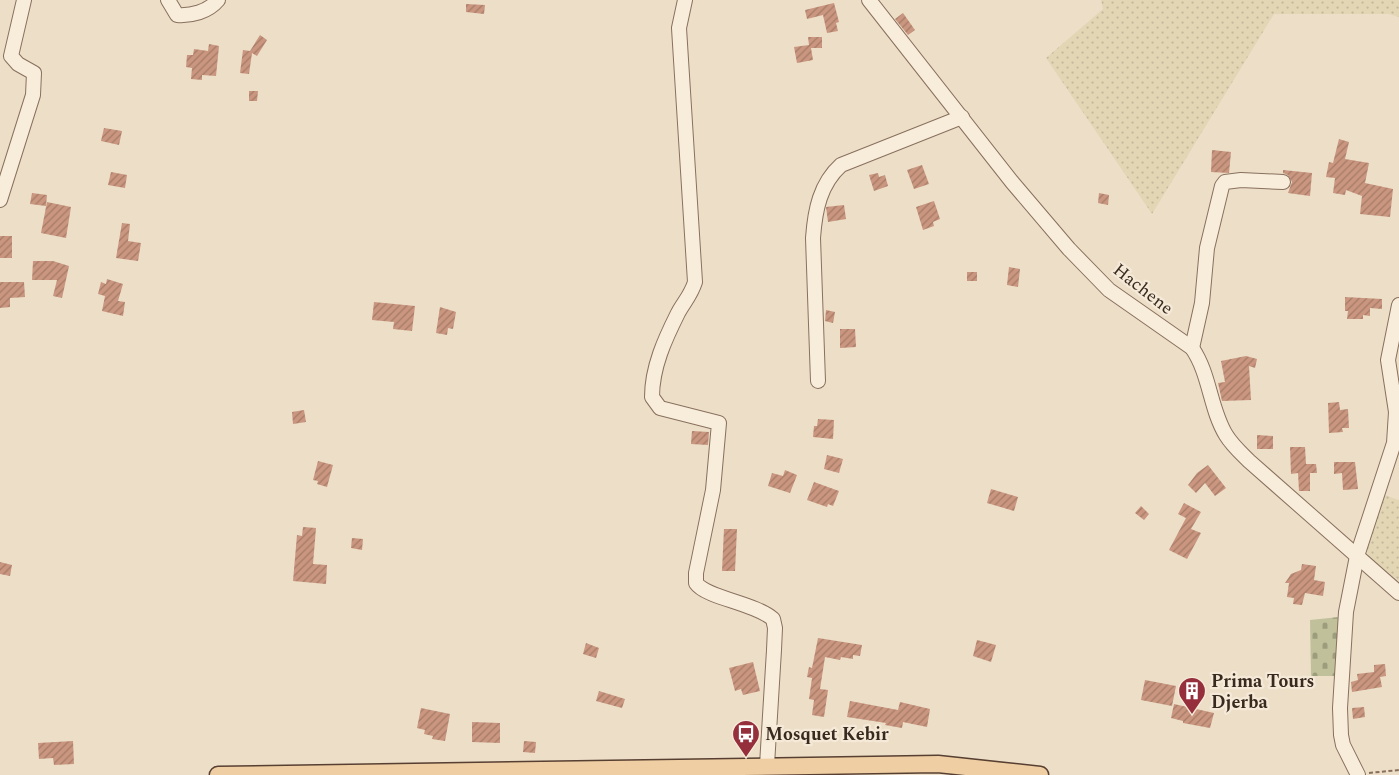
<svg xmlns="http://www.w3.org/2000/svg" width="1399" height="775" font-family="Spectral,serif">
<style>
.farmland{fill:url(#farmland-dots)}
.cemetery{fill:url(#cemetery-stones)}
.building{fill:url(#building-hatch)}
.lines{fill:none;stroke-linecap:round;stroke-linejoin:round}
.minor-casing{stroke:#88705d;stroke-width:16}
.major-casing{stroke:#573f31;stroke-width:19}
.path{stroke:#88705d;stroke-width:2;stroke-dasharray:4 2.5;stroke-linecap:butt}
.minor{stroke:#f8ecdb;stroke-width:14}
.major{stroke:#eecea2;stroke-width:16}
.labels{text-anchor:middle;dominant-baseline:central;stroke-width:4.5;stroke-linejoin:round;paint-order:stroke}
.street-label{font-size:18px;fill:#392a20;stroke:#f5e9d7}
.poi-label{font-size:18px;font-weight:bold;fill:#392a20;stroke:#f5e9d7;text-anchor:start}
</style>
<defs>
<pattern id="farmland-dots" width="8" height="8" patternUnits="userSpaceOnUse" patternTransform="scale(1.25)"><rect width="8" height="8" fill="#e2d6b5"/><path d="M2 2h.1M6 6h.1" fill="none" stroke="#c3b89b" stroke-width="1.8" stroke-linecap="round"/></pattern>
<pattern id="cemetery-stones" width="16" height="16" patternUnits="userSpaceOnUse" patternTransform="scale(1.25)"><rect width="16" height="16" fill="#c0c19a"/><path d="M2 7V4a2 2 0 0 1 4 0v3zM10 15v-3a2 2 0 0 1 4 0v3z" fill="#9d9d7d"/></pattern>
<pattern id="building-hatch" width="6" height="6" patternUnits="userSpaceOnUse" patternTransform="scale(1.25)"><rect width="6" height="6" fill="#ca967f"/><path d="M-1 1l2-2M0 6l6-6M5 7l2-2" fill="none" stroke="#a57b68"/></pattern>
</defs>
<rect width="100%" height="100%" fill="#eddec8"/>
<g class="farmland">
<path d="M1101,0H1399V17L1389,14H1274L1152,214L1046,58L1103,9Z"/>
<path d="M1382,494L1399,500V581L1369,557L1364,545Z"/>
</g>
<path class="cemetery" d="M1339,617L1337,676H1311L1310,620Z"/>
<g class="building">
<path d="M834,3L839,22L836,23L838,31L827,33L823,15L807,19L805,10Z"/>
<path d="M466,4L485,5L484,14L466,12Z"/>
<path d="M903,13L915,30L908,35L895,19Z"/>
<path d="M260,35L267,40L257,56L252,53L249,74L240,73L243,50L250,51Z"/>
<path d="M808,37H822V48H811L813,60L797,63L794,47L809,45Z"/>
<path d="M209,44L219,46L216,76L202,75V80L191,79L192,68L186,67L187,55H193L194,49L208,51Z"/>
<path d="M249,91H258L257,101H249Z"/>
<path d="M104,128L122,131L119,145L101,141Z"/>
<path d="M1339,139L1349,142L1345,159L1369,163L1365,183L1393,189L1390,217L1360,214L1362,196L1346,190L1345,195L1333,193L1335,178L1326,177L1329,162L1333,163Z"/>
<path d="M1212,150L1231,152L1229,173L1211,172Z"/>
<path d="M922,165L929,184L914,189L907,170Z"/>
<path d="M1283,170L1312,173L1310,196L1288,193L1292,182L1288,175L1283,173Z"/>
<path d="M111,172L127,175L125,188L108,185Z"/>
<path d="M878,173L879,177L885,175L888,186L874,191L869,175Z"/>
<path d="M32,193L47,195L46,206L30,204Z"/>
<path d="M1099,193L1109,195L1108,205L1098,203Z"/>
<path d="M934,201L940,219L933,222L934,226L923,230L916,207Z"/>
<path d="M47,202L71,207L66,238L41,233Z"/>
<path d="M844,205L846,219L828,222L826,207Z"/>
<path d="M122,223L130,224L128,241L141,243L138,261L116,258Z"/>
<rect x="0" y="236" width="12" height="22"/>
<path d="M33,261H53L69,266L62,298L53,296L57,280H32Z"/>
<path d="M1009,267L1020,269L1018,287L1007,285Z"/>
<rect x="967" y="272" width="10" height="9"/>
<path d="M107,279L123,284L118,301L125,302L123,316L102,311L105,296L98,294L101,282L106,284Z"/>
<path d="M0,282H24L25,297L10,298V307L0,308Z"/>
<path d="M1345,297L1382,299V309L1370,308V316L1363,315V319H1347L1348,311H1345Z"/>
<path d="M374,302L415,306L412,331L393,329L394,322L372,320Z"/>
<path d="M440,307L456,312L453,329L448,328L447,335L436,333Z"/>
<path d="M826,310L835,312L833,323L825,321Z"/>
<path d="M840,329H855L856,347L840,348Z"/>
<path d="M1246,356L1257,359L1255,368L1249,366L1251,400L1222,401L1218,383L1225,382L1221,361Z"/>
<path d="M1339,402L1340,410L1348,409L1349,428H1342L1343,432L1329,433L1328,403Z"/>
<path d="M304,410L306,422L293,424L292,412Z"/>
<path d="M818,419L834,420L833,439L813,437L814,426H817Z"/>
<path d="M692,431L709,432L708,445L691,444Z"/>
<path d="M1257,435L1273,436V449H1257Z"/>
<path d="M1290,447H1305L1306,464H1316L1317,473H1310V491H1299L1298,473L1291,474Z"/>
<path d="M827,455L843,459L839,473L824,469Z"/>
<path d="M318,461L333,465L327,487L317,484L318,481L313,480Z"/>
<path d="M1334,462H1355L1358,489L1343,490L1342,473L1334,474Z"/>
<path d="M1208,465L1226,488L1215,496L1205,483L1196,493L1188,485L1197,473Z"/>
<path d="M785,470L797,475L790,493L768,486L772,473L783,476Z"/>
<path d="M814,482L839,491L833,506L828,504L827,507L807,500Z"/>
<path d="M991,489L1018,497L1014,511L987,503Z"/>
<path d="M1184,503L1201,512L1191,529L1201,533L1187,559L1169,550L1186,518L1178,514Z"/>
<path d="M1141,506L1149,514L1144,520L1135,513Z"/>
<path d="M303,527L316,528L313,564L327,565L326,584L293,581L297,535L302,536Z"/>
<path d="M724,529H737L735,571H722Z"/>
<path d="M352,538L363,539L362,550L351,548Z"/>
<path d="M0,562L12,565L10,576L0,574Z"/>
<path d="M1302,564L1316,566L1314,580L1325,582L1323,596L1305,593L1302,605L1293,604L1294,598L1287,597L1289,583H1285L1291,574L1301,570Z"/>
<path d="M818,638L862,645L860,656L853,655V659L841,657L840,660L825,657L820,689L828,690L824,717L812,715L814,700L809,699L812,678L807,677L809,667L812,668Z"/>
<path d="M977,640L996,645L991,662L973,656Z"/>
<path d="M586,643L599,648L596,658L583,654Z"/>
<path d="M753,662L760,691L743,695L741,689L735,691L729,668Z"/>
<path d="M1385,664L1386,676L1380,677L1382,687L1352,692L1351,682L1358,680L1357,674L1374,672V665Z"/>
<path d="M1145,680L1176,686L1172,706L1141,700Z"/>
<path d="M599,691L625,699L622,708L596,701Z"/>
<path d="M850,701L898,710L900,702L930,709L927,727L903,722L902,728L885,725L886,723L847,717Z"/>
<path d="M1174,704L1214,713L1210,728L1183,723V721L1171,718Z"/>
<path d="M1364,707L1365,717L1353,719L1352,708Z"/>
<path d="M421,708L450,714L445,741L432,739L433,736L424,734L425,730L417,728Z"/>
<path d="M472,722L500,723V743L472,742Z"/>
<path d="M73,741L74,764L54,765L53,758L39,759L38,743Z"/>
<path d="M524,741L536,742L535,753L523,752Z"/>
</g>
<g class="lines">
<defs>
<g id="minor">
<path d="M168,0L177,15C191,16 208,12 218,0"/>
<path d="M685,0L679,28L695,282C691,295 684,302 678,313C665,339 652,367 652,397L660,408L719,423L713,490L696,573V583C706,598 755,603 773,619L775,628L774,650L767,765"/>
<path d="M869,0L1012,182L1069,249L1109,290L1192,348C1210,374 1210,409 1226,435C1232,445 1241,453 1249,461L1399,593"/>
<path d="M0,200L33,95L34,73L18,64L11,56L24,0"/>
<path d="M1192,348L1202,303L1207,248L1222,186L1225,182L1241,180L1283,182"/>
<path d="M818,381L813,238C815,210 820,184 841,165L962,117"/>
<path d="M1358,775L1343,745L1341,735L1340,708L1346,612L1357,556L1394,443L1396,412L1388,360L1399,305"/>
</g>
<path id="major" d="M218,775L938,764L1040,775"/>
</defs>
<use href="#minor" class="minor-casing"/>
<use href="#major" class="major-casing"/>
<path class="path" d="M1369,773L1399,770"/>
<use href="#minor" class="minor"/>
<use href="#major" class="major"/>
</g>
<defs>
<symbol id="building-pin" viewBox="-11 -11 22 30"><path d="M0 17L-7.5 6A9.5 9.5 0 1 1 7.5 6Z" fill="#952f3b" stroke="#f5e9d7"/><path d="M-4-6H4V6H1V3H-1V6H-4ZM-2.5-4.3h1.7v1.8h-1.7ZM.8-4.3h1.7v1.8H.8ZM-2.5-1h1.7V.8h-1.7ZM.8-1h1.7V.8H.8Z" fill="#fff"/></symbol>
<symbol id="bus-pin" viewBox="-11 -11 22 30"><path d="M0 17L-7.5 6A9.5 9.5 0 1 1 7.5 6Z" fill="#952f3b" stroke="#f5e9d7"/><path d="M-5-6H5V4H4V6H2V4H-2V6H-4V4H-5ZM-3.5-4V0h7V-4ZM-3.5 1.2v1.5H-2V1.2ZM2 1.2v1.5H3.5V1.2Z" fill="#fff"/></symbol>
</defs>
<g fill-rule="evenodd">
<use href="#building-pin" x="1176" y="675" width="32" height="43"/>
<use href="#bus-pin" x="730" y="718" width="32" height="43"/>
</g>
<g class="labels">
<g class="street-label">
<text transform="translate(1143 289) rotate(38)">Hachene</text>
</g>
<g class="poi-label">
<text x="1211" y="681">Prima Tours<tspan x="1211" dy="21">Djerba</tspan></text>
<text x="765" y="734">Mosquet Kebir</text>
</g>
</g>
</svg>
